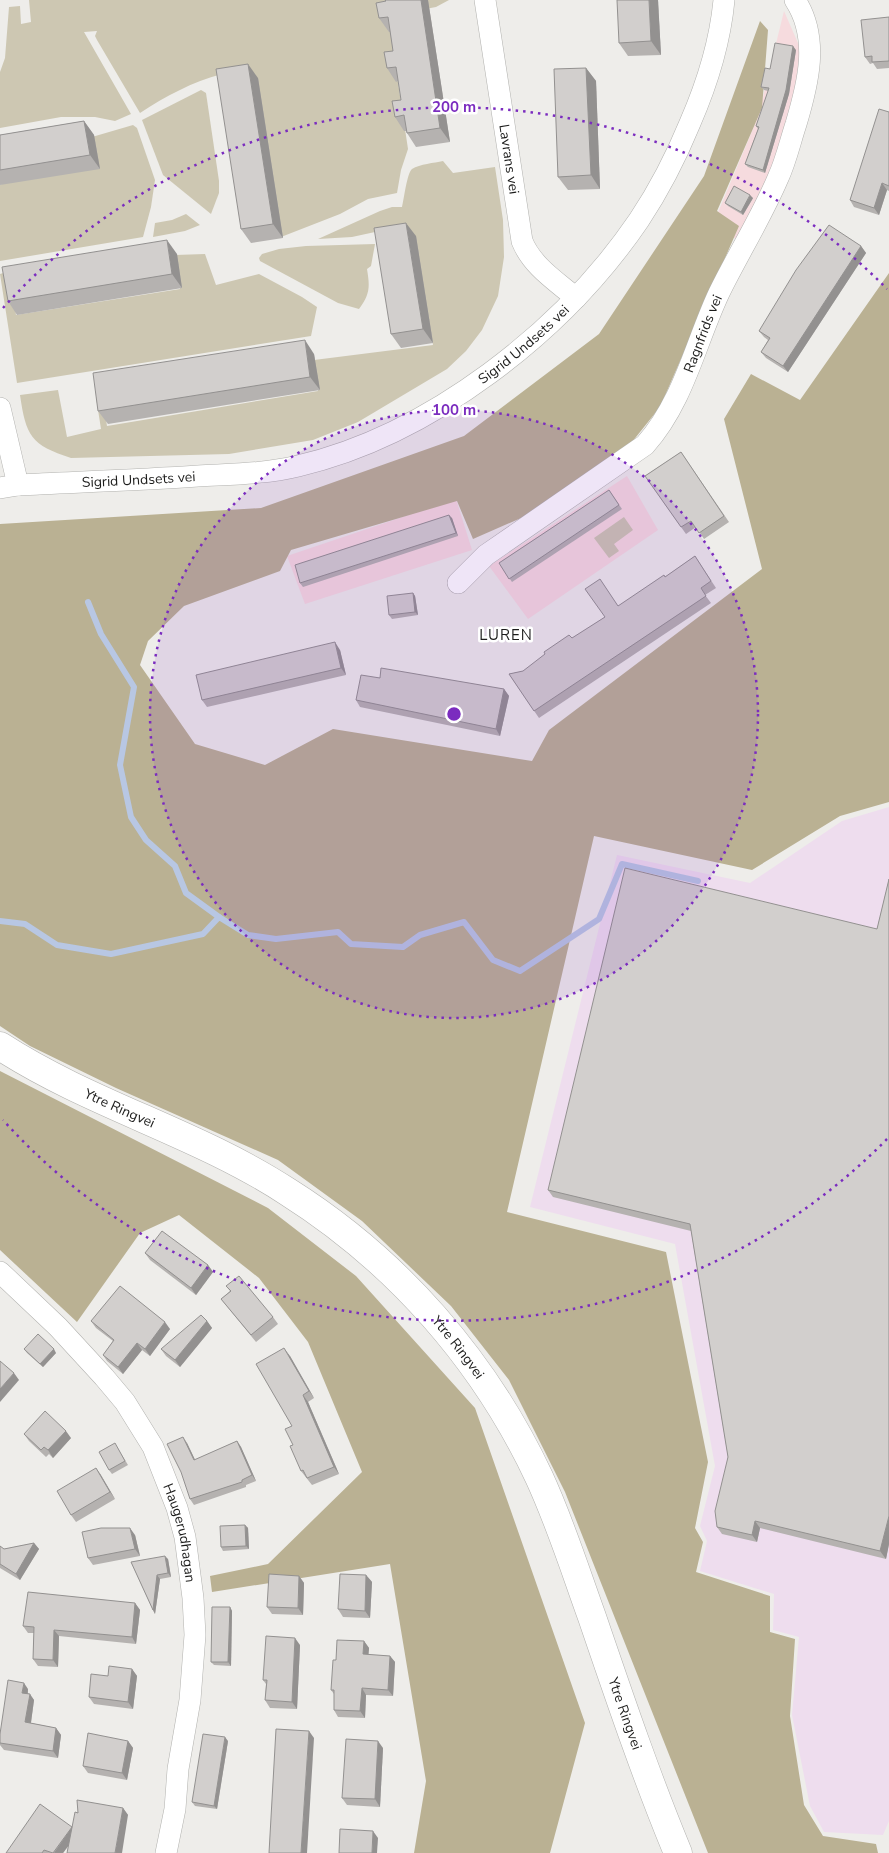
<svg xmlns="http://www.w3.org/2000/svg" width="889" height="1853" font-family="'Nunito Sans',sans-serif">
<style>
.commercial{fill:#ede}
.industrial{fill:#f6dbde}
.green{fill:#cdc7b2}
.forest{fill:#bab193}
.lines{fill:none;stroke-linecap:round;stroke-linejoin:round}
.stream{stroke:#b8c7e3;stroke-width:6}
.street-casing{stroke:#b2b2af;stroke-width:22}
.secondary-casing{stroke:#b2b2af;stroke-width:29}
.street{stroke:#fff;stroke-width:21}
.secondary{stroke:#fff;stroke-width:28}
.wall{fill:#b5b2b0}
.shaded-wall{fill:#939190}
.building{fill:#d2cfcd;stroke:#939190}
.ring{fill:none;stroke:#7b2cbf;stroke-width:2.5;stroke-dasharray:2.5 5}
.labels{text-anchor:middle;dominant-baseline:central;stroke-width:5;stroke-linejoin:round;paint-order:stroke}
.street-label{font-size:14px;fill:#1c1c1b;stroke:#fff}
.neighbourhood-label{font-size:15px;letter-spacing:1px;fill:#1c1c1b;stroke:#fff}
.centre{fill:#7b2cbf;stroke:#fff;stroke-width:2.5}
.ring-label{font-size:15px;text-anchor:middle;font-weight:bold;fill:#7b2cbf;stroke:#fff;stroke-width:5;stroke-linejoin:round;paint-order:stroke}
</style>
<rect width="100%" height="100%" fill="#eeedea"/>
<path class="commercial" d="M889,807V1821L883,1835L824,1832L810,1806L792,1715L799,1637L773,1630L774,1594L700,1571L707,1541L700,1526L715,1466L675,1244L530,1207L617,855L750,883L842,821Z"/>
<g class="industrial">
<path d="M784,11L801,50L791,117L742,241L711,229L758,117Z"/>
<path d="M627,476L658,530L528,619L489,566Z"/>
<path d="M456,499L472,550L305,604L287,556Z"/>
</g>
<g class="green">
<path d="M29,0H449L436,7L388,16L408,149L401,170L397,193L368,199L340,214L281,237L222,74C192,82 166,96 140,113L97,40L95,36L97,31L84,32L131,114L115,121L95,117H61L0,128V72L5,58L9,7L20,6L21,24L31,22Z"/>
<path d="M201,90L206,93L219,181V193L211,214L163,175L142,120Z"/>
<path d="M133,125L137,128L155,180L151,207L143,237L0,261V185L92,137Z"/>
<path d="M443,161L453,173L495,167L503,220L504,257L498,296L482,330L466,351L447,369L358,422L313,440L229,454L71,458C31,445 26,436 20,395L58,390L67,437L101,429L96,397L102,395L107,426L318,391L314,360L433,345L415,238L375,232L352,237L318,239L380,211L392,207H402C404,199 407,173 412,169C420,164 434,163 443,161Z"/>
<path d="M186,214L200,225L185,231L153,237L155,223L172,220Z"/>
<path d="M375,244L371,266L367,269C370,287 370,294 359,309L338,303L260,261L259,258L262,254L279,249L306,246Z"/>
<path d="M205,254L216,285L259,274L302,297L317,307L311,336L17,383L0,274L10,271L16,315L180,289L175,255Z"/>
<path d="M624,517L633,530L614,544L619,551L609,558L594,538Z"/>
</g>
<g class="forest">
<path d="M760,21L768,30L762,108L717,211L739,226L660,407L632,442L537,511L473,539L457,501L291,550L280,571L184,606L148,641L140,665L195,744L265,765L333,729L532,761L549,730L762,569L724,419L751,374L800,400L889,273V802L840,816L752,870L594,836L507,1212L666,1252L708,1462L695,1528L703,1542L696,1572L770,1596V1632L795,1639L790,1716L804,1805L823,1836L876,1844L878,1853H708L565,1492L509,1380L451,1306L362,1221L278,1160L116,1088L30,1046L0,1026V524L261,508L464,436L599,334L704,176Z"/>
<path d="M0,1071L268,1208L356,1276L475,1408L585,1723L550,1853H414L426,1781L390,1564L212,1592L210,1576L268,1564L362,1472L308,1342L259,1278L179,1215L140,1233L77,1322L0,1250Z"/>
</g>
<g class="lines">
<g class="stream">
<path d="M88,602L101,634L134,687L120,765L131,817L146,840L175,866L186,893L219,917"/>
<path d="M0,921L25,924L57,945L111,954L203,934L219,917L248,935L276,939L338,932L351,944L403,947L420,935L464,922L493,960L520,971L599,919L622,864L698,881"/>
</g>
<defs>
<g id="street">
<path id="s1" d="M485,0L522,241C532,266 556,281 576,298"/>
<path d="M0,408L18,485"/>
<path id="s2" d="M0,488L18,485C78,482 138,480 198,476C232,474 265,474 298,466C430,435 563,332 639,220C659,190 676,157 690,123C707,84 720,43 724,0"/>
<path id="s3" d="M458,583L486,555L645,445C684,401 695,344 719,293C738,254 761,218 778,178C786,161 790,142 796,124C808,84 820,38 795,0"/>
<path id="s4" d="M0,1272L58,1327L104,1377L125,1402L153,1447L177,1508L185,1537L193,1598L195,1635L190,1700L178,1769L175,1809L166,1853"/>
</g>
<g id="secondary">
<path id="s5" d="M0,1046C91,1105 198,1133 288,1192C397,1261 484,1360 539,1477C560,1522 575,1570 592,1617C619,1696 646,1776 678,1853"/>
</g>
</defs>
<use href="#street" class="street-casing"/>
<use href="#secondary" class="secondary-casing"/>
<use href="#street" class="street"/>
<use href="#secondary" class="secondary"/>
</g>
<g class="wall">
<path d="M385,0H428L450,142L416,147L407,133L406,131H404L395,117L401,100L398,81L396,82L387,68L393,51L390,32H389L379,18Z"/>
<path d="M658,0L661,55L628,56L619,43Z"/>
<path d="M889,17V68L877,69L873,63L870,64L865,57Z"/>
<path d="M796,50L789,94L765,173L748,167L745,164L758,129L756,126L768,91L764,90L761,87L770,69Z"/>
<path d="M586,68L596,81L600,189L568,190L558,177Z"/>
<path d="M258,78L283,238L251,243L241,229Z"/>
<path d="M889,112V191L887,190L879,215L854,207L850,200Z"/>
<path d="M84,121L94,135L100,169L0,185V135Z"/>
<path d="M753,198L743,215L728,206L725,203Z"/>
<path d="M416,236L433,343L401,348L391,334Z"/>
<path d="M861,246L866,253L788,372L766,358L761,352L768,340L764,337L759,331Z"/>
<path d="M177,254L182,288L17,315L8,301Z"/>
<path d="M314,354L320,390L108,424L98,411Z"/>
<path d="M681,452L729,522L704,539L696,527L686,534L645,476Z"/>
<path d="M609,490L622,509L512,582L499,563Z"/>
<path d="M452,518L458,536L303,587L300,583Z"/>
<path d="M695,556L716,588L705,595L711,603L539,718L509,674L523,671L605,617L618,606L665,577Z"/>
<path d="M413,593L415,596L418,615L392,619L389,615Z"/>
<path d="M340,650L346,675L207,707L202,700Z"/>
<path d="M380,678L504,689L509,696L500,736L360,707L356,700Z"/>
<path d="M889,879V1544L886,1559L760,1528L757,1542L722,1534L717,1527L728,1457L691,1231L553,1197L548,1190L877,929Z"/>
<path d="M145,1253L208,1265L213,1272L196,1295L150,1260Z"/>
<path d="M226,1286L273,1317L278,1324L256,1342L221,1299L230,1291Z"/>
<path d="M91,1321L170,1329L150,1356L142,1350L123,1374L107,1361L103,1355L113,1341L96,1328Z"/>
<path d="M207,1321L212,1328L180,1367L166,1356L161,1349Z"/>
<path d="M24,1349L56,1353L43,1367L27,1353Z"/>
<path d="M290,1356L314,1398L308,1402L339,1474L312,1485L301,1471L293,1445Z"/>
<path d="M24,1434L71,1438L53,1458L49,1454L46,1457L29,1441Z"/>
<path d="M237,1441L241,1447L256,1481L246,1485V1487L194,1505L190,1499L187,1443L195,1460Z"/>
<path d="M117,1447L128,1465L112,1474L109,1470Z"/>
<path d="M96,1468L115,1499L76,1522L71,1515Z"/>
<path d="M245,1525L248,1528L249,1549L223,1551L221,1547Z"/>
<path d="M135,1535L140,1556L93,1565L88,1558Z"/>
<path d="M34,1543L39,1549L20,1580L0,1568V1546L4,1549Z"/>
<path d="M168,1559L171,1577L160,1579L155,1614L153,1610L131,1562Z"/>
<path d="M366,1575L372,1582L370,1618L343,1617L338,1609Z"/>
<path d="M299,1576L304,1583L303,1615L272,1614L267,1607Z"/>
<path d="M135,1603L140,1610L136,1644L59,1636L58,1667L38,1666L33,1659L34,1633H28L23,1626Z"/>
<path d="M230,1607L232,1611L231,1666L214,1665L211,1662Z"/>
<path d="M364,1641L369,1648L368,1655L390,1656L395,1662L393,1696L366,1695L365,1718L338,1717L334,1710V1694L331,1690L336,1660Z"/>
<path d="M300,1645L297,1709L270,1708L265,1700L266,1684L263,1680Z"/>
<path d="M132,1669L137,1676L133,1709L94,1704L89,1697L108,1676Z"/>
<path d="M28,1689V1693L34,1700L31,1723L56,1728L61,1735L58,1758L4,1750L0,1745V1734Z"/>
<path d="M128,1741L133,1748L127,1780L88,1773L83,1766Z"/>
<path d="M228,1741L217,1809L195,1806L192,1802Z"/>
<path d="M383,1748L380,1807L347,1805L342,1798Z"/>
<path d="M123,1808L128,1815L69,1845L63,1853H6L72,1827L78,1813Z"/>
</g>
<g class="shaded-wall">
<path d="M421,0H428L450,142L440,128Z"/>
<path d="M649,0H658L661,55L651,41Z"/>
<path d="M793,46L796,50L789,94L765,173L763,170Z"/>
<path d="M248,64L258,78L283,238L273,224Z"/>
<path d="M586,68L596,81L600,189L591,175Z"/>
<path d="M84,121L94,135L100,169L90,155Z"/>
<path d="M882,183L887,190L879,215L874,208Z"/>
<path d="M750,195L753,198L743,215L741,212Z"/>
<path d="M406,223L416,236L433,343L423,329Z"/>
<path d="M167,240L177,254L182,288L172,274Z"/>
<path d="M861,246L866,253L788,372L783,366Z"/>
<path d="M305,340L314,354L320,390L310,377Z"/>
<path d="M449,515L452,518L458,536L456,533Z"/>
<path d="M413,593L415,596L418,615L415,612Z"/>
<path d="M335,642L340,650L346,675L341,668Z"/>
<path d="M504,689L509,696L500,736L496,729Z"/>
<path d="M208,1265L213,1272L196,1295L191,1288Z"/>
<path d="M207,1321L212,1328L180,1367L175,1360Z"/>
<path d="M165,1322L170,1329L150,1356L145,1349Z"/>
<path d="M137,1343L142,1350L123,1374L118,1367Z"/>
<path d="M284,1348L290,1356L314,1398L309,1391Z"/>
<path d="M54,1349L56,1353L43,1367L40,1364Z"/>
<path d="M14,1373L19,1380L0,1402V1389Z"/>
<path d="M303,1395L308,1402L339,1474L334,1467Z"/>
<path d="M66,1431L71,1438L53,1458L48,1450Z"/>
<path d="M183,1437L187,1443L198,1466L194,1460Z"/>
<path d="M237,1441L241,1447L256,1481L252,1475Z"/>
<path d="M96,1468L101,1475L115,1499L110,1492Z"/>
<path d="M889,1516V1544L886,1559L880,1551Z"/>
<path d="M755,1521L760,1528L757,1542L752,1535Z"/>
<path d="M245,1525L248,1528L249,1549L246,1546Z"/>
<path d="M130,1528L135,1535L140,1556L135,1549Z"/>
<path d="M34,1543L39,1549L20,1580L16,1574Z"/>
<path d="M165,1556L168,1559L171,1577L168,1573Z"/>
<path d="M157,1575L160,1579L155,1614L153,1610Z"/>
<path d="M366,1575L372,1582L370,1618L365,1611Z"/>
<path d="M299,1576L304,1583L303,1615L298,1608Z"/>
<path d="M135,1603L140,1610L136,1644L132,1637Z"/>
<path d="M230,1607L232,1611L231,1666L228,1662Z"/>
<path d="M54,1630L59,1636L58,1667L53,1660Z"/>
<path d="M295,1638L300,1645L297,1709L292,1702Z"/>
<path d="M364,1641L369,1648L368,1661L363,1654Z"/>
<path d="M390,1656L395,1662L393,1696L388,1690Z"/>
<path d="M132,1669L137,1676L133,1709L128,1702Z"/>
<path d="M24,1683L28,1689L27,1699L22,1693Z"/>
<path d="M362,1688L366,1695L365,1718L360,1711Z"/>
<path d="M30,1694L34,1700L30,1729L25,1722Z"/>
<path d="M56,1728L61,1735L58,1758L53,1751Z"/>
<path d="M309,1731L314,1738L307,1853H301Z"/>
<path d="M225,1737L228,1741L217,1809L214,1806Z"/>
<path d="M128,1741L133,1748L127,1780L122,1773Z"/>
<path d="M378,1741L383,1748L380,1807L375,1799Z"/>
<path d="M123,1808L128,1815L122,1853H115Z"/>
<path d="M72,1827L77,1834L63,1853H54Z"/>
<path d="M373,1831L378,1838L377,1853H372Z"/>
</g>
<g class="building">
<path d="M385,0H421L440,128L407,133L404,115L395,117L392,101L401,100L396,67L387,68L384,52L393,51L388,17L379,18L376,3L386,1Z"/>
<path d="M617,0H649L651,41L619,43Z"/>
<path d="M889,17V61L872,62V56L865,57L861,20Z"/>
<path d="M775,43L793,46L786,90L763,170L745,164L759,127L756,126L769,88L761,87L765,68L770,69Z"/>
<path d="M248,64L273,224L241,229L216,69Z"/>
<path d="M586,68L591,175L558,177L554,69Z"/>
<path d="M879,109L889,112V186L882,183L874,208L850,200Z"/>
<path d="M84,121L90,155L0,170V135Z"/>
<path d="M734,186L750,195L741,212L725,203Z"/>
<path d="M406,223L423,329L391,334L374,228Z"/>
<path d="M829,225L861,246L783,366L761,352L770,338L759,331L796,270Z"/>
<path d="M167,240L172,274L8,301L2,267Z"/>
<path d="M305,340L310,377L98,411L93,373Z"/>
<path d="M681,452L724,516L699,533L691,521L681,527L645,476Z"/>
<path d="M609,490L619,505L509,579L499,563Z"/>
<path d="M449,515L456,533L300,583L295,565Z"/>
<path d="M695,556L711,581L701,588L706,596L534,711L509,674L523,671L545,654L544,652L569,635L572,638L605,617L585,589L600,579L618,606L664,575L665,577Z"/>
<path d="M413,593L415,612L389,615L387,596Z"/>
<path d="M335,642L341,668L202,700L196,675Z"/>
<path d="M381,668L504,689L496,729L356,700L361,675L380,678Z"/>
<path d="M625,868L877,929L889,879V1516L880,1551L755,1521L752,1535L717,1527L715,1511L728,1457L690,1224L548,1190Z"/>
<path d="M162,1231L208,1265L191,1288L145,1253Z"/>
<path d="M239,1276L273,1317L251,1335L221,1299L231,1291L226,1286Z"/>
<path d="M120,1286L165,1322L145,1349L137,1343L118,1367L103,1355L114,1340L91,1321Z"/>
<path d="M201,1315L207,1321L175,1360L161,1349Z"/>
<path d="M38,1334L54,1349L40,1364L24,1349Z"/>
<path d="M284,1348L309,1391L303,1395L334,1467L307,1478L303,1470L301,1471L290,1446L293,1445L285,1429L292,1426L256,1364Z"/>
<path d="M0,1361L14,1373L0,1389Z"/>
<path d="M45,1411L66,1431L48,1450L44,1447L41,1450L24,1434Z"/>
<path d="M183,1437L194,1460L237,1441L252,1475L242,1480V1482L190,1499L181,1472L167,1444Z"/>
<path d="M115,1443L125,1461L109,1470L99,1452Z"/>
<path d="M96,1468L110,1492L71,1515L57,1491Z"/>
<path d="M245,1525L246,1546L221,1547L220,1526Z"/>
<path d="M101,1528H130L135,1549L88,1558L82,1532Z"/>
<path d="M34,1543L16,1574L0,1564V1546L4,1549Z"/>
<path d="M165,1556L168,1573L157,1575L153,1610L131,1562Z"/>
<path d="M269,1574L299,1576L298,1608L267,1607Z"/>
<path d="M340,1574L366,1575L365,1611L338,1609Z"/>
<path d="M28,1592L135,1603L132,1637L54,1630L53,1660L33,1659L34,1627L23,1626Z"/>
<path d="M212,1607H230L228,1662H211Z"/>
<path d="M266,1636L295,1638L292,1702L265,1700L267,1680H263Z"/>
<path d="M337,1640L364,1641L363,1654L390,1656L388,1690L362,1688L360,1711L334,1710V1690H331L333,1660H336Z"/>
<path d="M109,1666L132,1669L128,1702L89,1697L91,1674L108,1676Z"/>
<path d="M8,1680L24,1683L22,1693L30,1694L25,1722L56,1728L53,1751L0,1743V1734Z"/>
<path d="M276,1729L309,1731L301,1853H269Z"/>
<path d="M88,1733L128,1741L122,1773L83,1766Z"/>
<path d="M203,1734L225,1737L214,1806L192,1802Z"/>
<path d="M346,1739L378,1741L375,1799L342,1798Z"/>
<path d="M77,1800L123,1808L115,1853H67L75,1812L78,1813Z"/>
<path d="M40,1804L72,1827L53,1853L44,1850L42,1853H6Z"/>
<path d="M340,1829L373,1831L372,1853H339Z"/>
</g>
<circle cx="454" cy="714" r="304" fill="#7b2cbf" fill-opacity=".12"/>
<g class="ring">
<circle cx="454" cy="714" r="304"/>
<path d="M887 1139A607 607 0 0 1 3 1120M3 308A607 607 0 0 1 887 289"/>
</g>
<g class="labels">
<g class="street-label">
<text stroke="none"><textPath href="#s1" startOffset="161">Lavrans vei</textPath></text>
<text stroke="none"><textPath href="#s3" startOffset="359">Ragnfrids vei</textPath></text>
<text stroke="none"><textPath href="#s2" startOffset="558">Sigrid Undsets vei</textPath></text>
<text stroke="none"><textPath href="#s2" startOffset="139">Sigrid Undsets vei</textPath></text>
<text stroke="none"><textPath href="#s5" startOffset="135">Ytre Ringvei</textPath></text>
<text stroke="none"><textPath href="#s5" startOffset="555">Ytre Ringvei</textPath></text>
<text stroke="none"><textPath href="#s4" startOffset="324">Haugerudhagan</textPath></text>
<text stroke="none"><textPath href="#s5" startOffset="960">Ytre Ringvei</textPath></text>
</g>
<g class="neighbourhood-label">
<text x="506" y="635">LUREN</text>
</g>
</g>
<circle cx="454" cy="714" r="8" class="centre"/>
<g class="ring-label">
<text x="454" y="112">200 m</text>
<text x="454" y="415">100 m</text>
</g>
</svg>
